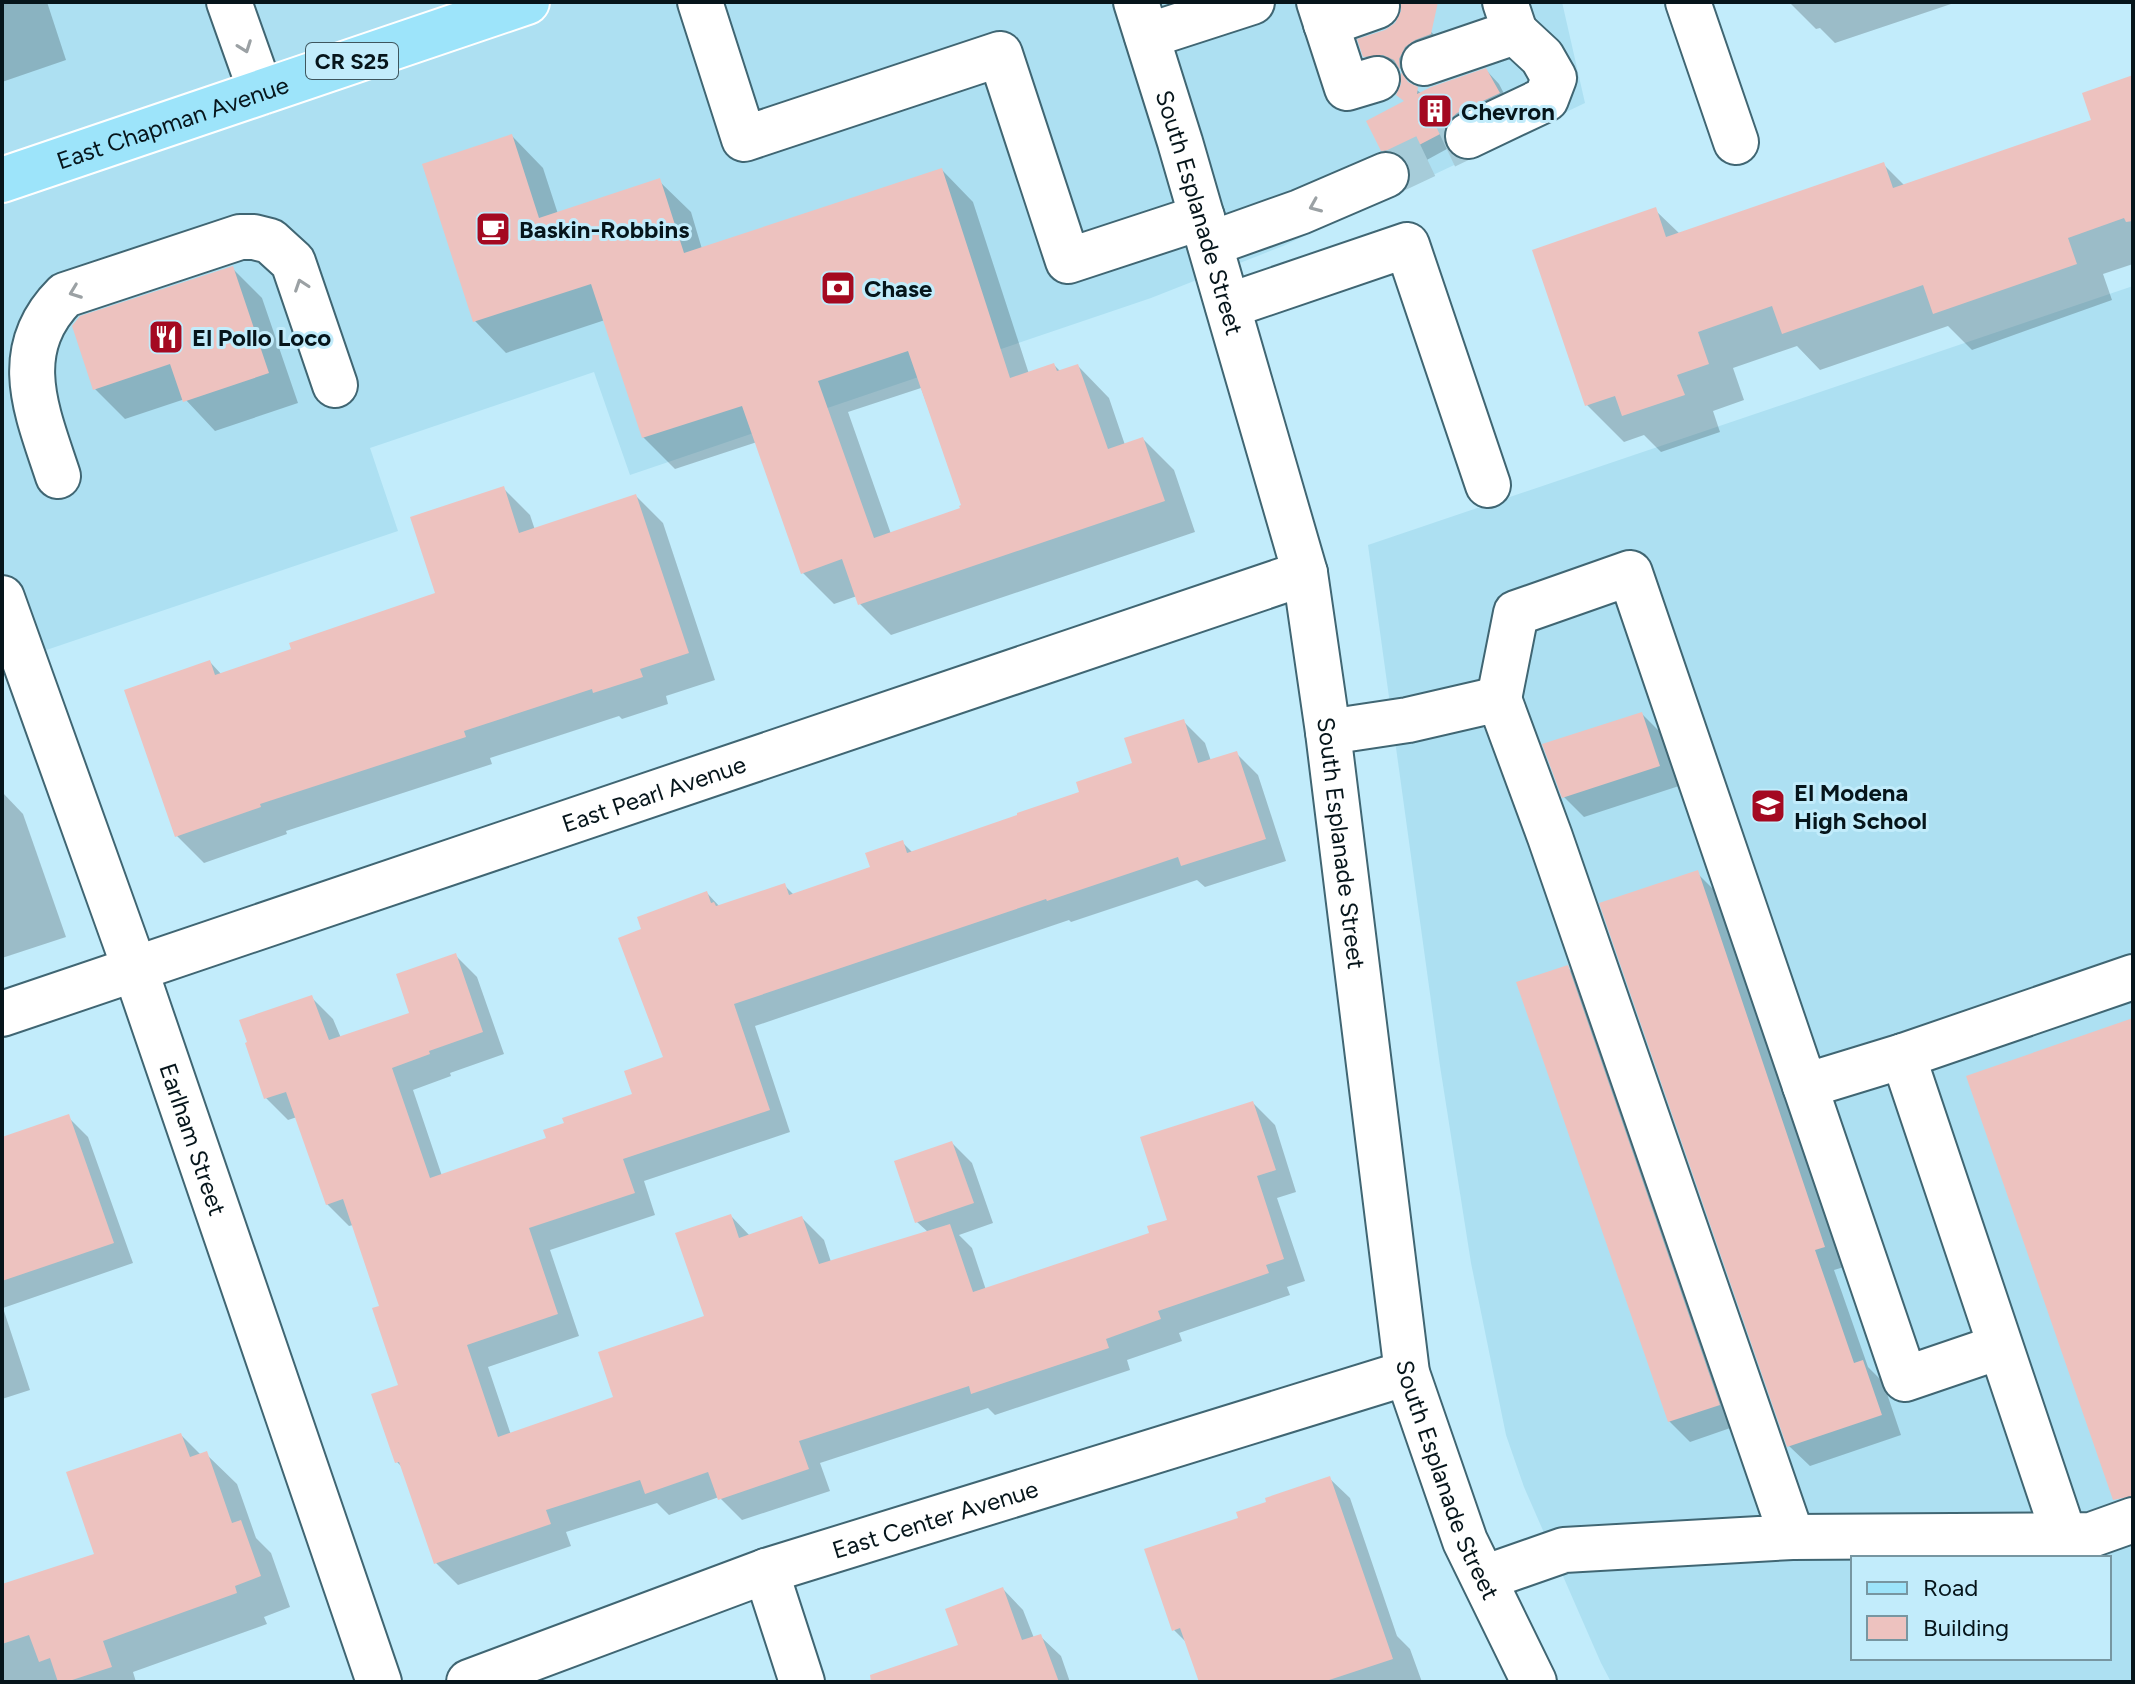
<svg xmlns="http://www.w3.org/2000/svg" width="2135" height="1684" font-family="Figtree,sans-serif">
<style>
.built{fill:#ade0f2;fill-rule:evenodd}
.shadow{fill:#0003;fill-rule:evenodd}
.building{fill:#edc2bf;fill-rule:evenodd}
.lines{fill:none;stroke-linecap:round;stroke-linejoin:round}
.minor-tunnel{stroke:#a6ccd9;stroke-width:44;stroke-dasharray:44 22;stroke-linecap:butt}
.minor-casing{stroke:#406673;stroke-width:48}
.major-casing{stroke:#fff;stroke-width:48}
.minor{stroke:#fff;stroke-width:44}
.major{stroke:#9de4fa;stroke-width:44}
.oneway{stroke:#9ba1a4}
.labels{text-anchor:middle;dominant-baseline:central;stroke-width:6;stroke-linejoin:round;paint-order:stroke}
.shield{fill:#c2ecfb;stroke:#3e565e;stroke-width:2}
.shield-label{font-size:22px;font-weight:bold;fill:#06151b}
.poi-label{font-size:24px;font-weight:bold;fill:#06151b;stroke:#c2ecfb;text-anchor:start}
.street-label{font-size:24px;fill:#06151b;stroke:#c2ecfb}
</style>
<rect width="100%" height="100%" fill="#c2ecfb"/>
<g class="built">
<path d="M2,2H1562L1585,103L1283,246L1151,298L630,475L594,372L370,448L398,531L2,665Z"/>
<path d="M2133,286V1682H1611L1601,1663L1524,1487L1506,1435L1471,1263L1440,1066L1368,545ZM1853,1558H2109V1658H1853Z"/>
</g>
<g class="shadow">
<path d="M2,2H47L66,60L2,82Z"/>
<path d="M1403,2H1429L1430,31L1441,41L1409,76L1395,64L1375,66L1365,56L1386,31L1397,24L1403,12Z"/>
<path d="M1789,2H1957L1835,43L1820,28L1816,29Z"/>
<path d="M1486,70L1499,84L1511,107L1456,144L1414,167L1404,162L1396,163L1383,150L1413,87L1422,94Z"/>
<path d="M2133,77V264L2103,274L2112,300L1972,350L1948,326L1820,370L1797,346L1733,368L1744,400L1713,411L1720,432L1661,452L1644,435L1624,442L1587,405L1655,210L1680,234L1883,164L1905,186L2093,121Z"/>
<path d="M512,136L543,168L558,214L659,181L691,212L702,249L942,170L973,202L1029,374L1054,365L1061,372L1078,366L1109,398L1125,445L1143,439L1174,470L1195,532L891,635L860,604L857,596L834,604L803,573L757,442L675,469L643,437L605,320L506,353L475,321ZM921,388L964,506L962,509L891,534L848,412Z"/>
<path d="M232,268L262,298L298,403L215,431L185,399L125,419L95,389Z"/>
<path d="M503,488L530,515L535,530L636,496L663,523L715,680L666,696L668,704L622,719L619,716L490,758L492,764L286,831L287,834L204,863L177,836L210,662L222,675L294,650L437,594Z"/>
<path d="M1642,714L1662,734L1679,786L1584,817L1564,797Z"/>
<path d="M1183,721L1205,743L1211,761L1236,753L1258,775L1286,861L1205,887L1197,880L1071,922L1069,920L755,1026L790,1132L644,1181L655,1215L550,1250L579,1336L488,1367L511,1435L616,1399L706,1317L731,1216L750,1236L802,1218L824,1240L831,1262L928,1232L917,1222L952,1143L972,1163L993,1223L959,1235L972,1248L986,1290L1152,1234L1170,1221L1253,1103L1275,1125L1296,1192L1277,1198L1305,1281L1287,1287L1290,1295L1179,1333L1182,1341L1127,1360L1130,1370L995,1415L988,1408L820,1463L830,1491L742,1520L719,1497L669,1515L657,1503L566,1532L571,1546L458,1585L436,1563L403,1468L397,1462L400,1386L382,1307L353,1225L349,1226L327,1204L297,1117L288,1120L266,1098L311,997L333,1019L341,1038L412,1014L455,955L477,977L504,1054L450,1073L451,1076L413,1090L442,1176L549,1140L634,1096L666,1059L643,930L707,893L720,907L784,885L794,895L873,868L902,842L913,853L1081,793L1134,764Z"/>
<path d="M2,792L23,814L66,937L2,958Z"/>
<path d="M1697,873L1717,893L1844,1267L1834,1270L1868,1367L1883,1382L1901,1435L1810,1466L1789,1446Z"/>
<path d="M1567,967L1588,988L1739,1425L1690,1442L1669,1421Z"/>
<path d="M68,1117L88,1137L133,1263L3,1308L30,1390L2,1399V1139Z"/>
<path d="M181,1435L201,1455L206,1454L237,1484L256,1538L271,1553L290,1607L264,1617L267,1624L133,1672L136,1682H2V1586L96,1555Z"/>
<path d="M1329,1478L1350,1498L1397,1636L1410,1649L1422,1682H1201L1188,1644L1174,1630L1240,1519Z"/>
<path d="M1003,1589L1023,1610L1034,1638L1040,1636L1061,1656L1070,1682H888L960,1646Z"/>
</g>
<g class="building">
<path d="M1401,2H1438L1431,34L1415,40L1405,47L1399,59L1400,70L1394,60L1383,55L1363,57L1357,39L1385,30L1395,23L1401,11Z"/>
<path d="M1486,68L1500,93L1457,113L1448,121L1444,132L1400,155L1390,150L1381,151L1366,121L1404,101L1396,95L1401,84V72L1408,82L1418,87L1417,94L1431,87Z"/>
<path d="M2133,75V221L2126,222L2124,218L2068,238L2077,264L1933,314L1923,285L1782,334L1772,306L1698,332L1709,364L1677,375L1685,395L1622,416L1615,396L1585,406L1532,250L1656,207L1666,237L1884,162L1893,188L2091,120L2082,93Z"/>
<path d="M512,134L539,218L660,178L684,253L942,168L1010,378L1054,363L1057,371L1078,364L1108,449L1143,437L1165,501L858,605L842,559L801,574L742,406L642,438L591,284L473,322L422,164ZM908,351L961,505L959,506L960,508L874,538L818,381Z"/>
<path d="M233,266L269,373L183,402L170,364L93,390L72,326L80,316Z"/>
<path d="M504,486L519,533L636,494L689,653L640,669L643,677L593,693L592,689L464,731L466,737L260,804L261,807L175,837L124,690L210,660L215,675L291,649L289,643L435,593L410,517Z"/>
<path d="M1642,712L1660,766L1562,798L1542,744Z"/>
<path d="M1184,719L1198,763L1237,751L1266,839L1181,866L1178,857L1047,901L1046,899L734,1004L770,1110L623,1159L635,1193L529,1228L558,1314L467,1345L498,1437L613,1397L598,1352L704,1316L675,1233L731,1214L739,1238L802,1216L819,1264L950,1224L973,1292L1149,1233L1147,1226L1167,1220L1140,1137L1253,1101L1276,1170L1257,1176L1284,1259L1266,1265L1269,1273L1158,1311L1161,1319L1106,1339L1109,1348L971,1394L969,1386L799,1441L809,1469L718,1500L708,1472L645,1494L640,1480L546,1510L551,1524L434,1564L399,1462L395,1463L371,1394L398,1385L372,1308L379,1306L343,1199L326,1205L286,1092L264,1099L245,1043L247,1042L239,1020L312,995L329,1040L409,1013L396,974L456,953L483,1032L429,1051L430,1054L392,1068L430,1178L546,1138L543,1130L564,1123L562,1118L632,1094L624,1071L663,1057L618,938L641,929L637,917L707,891L711,903L714,902L716,906L785,883L789,895L870,867L865,853L903,840L907,853L1017,815V813L1079,792L1076,782L1132,763L1124,738Z"/>
<path d="M1698,870L1825,1247L1815,1250L1854,1363L1863,1360L1882,1415L1787,1447L1599,903Z"/>
<path d="M1568,965L1720,1405L1668,1422L1516,982Z"/>
<path d="M2133,1018V1496L2113,1500L1966,1076Z"/>
<path d="M69,1114L114,1243L2,1281V1137Z"/>
<path d="M952,1141L974,1203L915,1223L894,1161Z"/>
<path d="M181,1433L190,1457L207,1451L232,1523L241,1520L261,1576L235,1586L237,1593L103,1641L112,1667L66,1682H58L50,1658L39,1662L29,1635L2,1644V1584L94,1554L66,1472Z"/>
<path d="M1330,1476L1393,1659L1323,1682H1199L1180,1628L1172,1631L1144,1549L1238,1518L1236,1512L1266,1502L1265,1498Z"/>
<path d="M1003,1587L1022,1640L1041,1634L1059,1682H871L870,1675L958,1645L945,1609Z"/>
</g>
<g class="lines">
<path class="minor-tunnel" d="M1386,175L1468,136"/>
<defs>
<g id="minor">
<path d="M229,2L261,92"/>
<path d="M700,2L744,139L1000,54L1068,261L1202,217"/>
<path id="s1" d="M1136,2L1180,142L1305,573L1328,732L1407,1373L1465,1541L1534,1682"/>
<path d="M1319,2L1347,88L1377,79"/>
<path d="M1688,2L1736,142"/>
<path d="M1326,24L1377,6"/>
<path d="M1147,36L1252,2"/>
<path d="M1424,63L1515,32L1505,2"/>
<path d="M1468,136L1546,99L1554,78L1542,57L1515,32"/>
<path d="M1210,244L1300,212L1386,175"/>
<path d="M1228,306L1407,245L1488,485"/>
<path d="M58,476C37,412 9,351 65,295L240,237H254L270,241L293,262L335,385"/>
<path id="s2" d="M2,598L135,969L379,1682"/>
<path d="M1499,699L1516,613L1630,573L1805,1086L1903,1056"/>
<path d="M1328,732L1408,720L1499,699L1550,837L1792,1537L1564,1550L1484,1578"/>
<path id="s3" d="M2,1014L1305,573"/>
<path d="M1805,1086L1905,1379L1999,1347"/>
<path d="M2064,1535L1903,1056L2133,977"/>
<path d="M1792,1537L2091,1535L2133,1520"/>
<path d="M766,1571L802,1682"/>
<path id="s4" d="M469,1682L766,1571L1407,1373"/>
</g>
<g id="major">
<path id="s5" d="M2,180L527,2"/>
</g>
</defs>
<use href="#minor" class="minor-casing"/>
<use href="#major" class="major-casing"/>
<use href="#minor" class="minor"/>
<use href="#major" class="major"/>
</g>
<defs><path id="oneway-chevron" d="M-2-3.5L2.5 0L-2 3.5" fill="none" stroke-width="1.6" stroke-linecap="round" stroke-linejoin="round" transform="scale(2)"/></defs>
<g class="oneway">
<use href="#oneway-chevron" transform="translate(245 47) rotate(70)"/>
<use href="#oneway-chevron" transform="translate(1315 206) rotate(157)"/>
<use href="#oneway-chevron" transform="translate(301 285) rotate(-109)"/>
<use href="#oneway-chevron" transform="translate(75 292) rotate(159)"/>
</g>
<defs>
<symbol id="building-square" viewBox="-11 -11 22 22"><rect x="-9" y="-9" width="18" height="18" rx="4" fill="#a40921" stroke="#c2ecfb"/><path d="M-4-6H4V6H1V3H-1V6H-4ZM-2.5-4.3h1.7v1.8h-1.7ZM.8-4.3h1.7v1.8H.8ZM-2.5-1h1.7V.8h-1.7ZM.8-1h1.7V.8H.8Z" fill="#fff"/></symbol>
<symbol id="cafe-square" viewBox="-11 -11 22 22"><rect x="-9" y="-9" width="18" height="18" rx="4" fill="#a40921" stroke="#c2ecfb"/><path d="M-5.5-4.5H6V0H3Q3 3.5 0 3.5H-2.5Q-5.5 3.5-5.5 0ZM3-3.2v2h1.7v-2ZM-6 4.5H4V6H-6Z" fill="#fff"/></symbol>
<symbol id="bank-square" viewBox="-11 -11 22 22"><rect x="-9" y="-9" width="18" height="18" rx="4" fill="#a40921" stroke="#c2ecfb"/><path d="M-6-4H6V4H-6ZM0-2.3a2.3 2.3 0 1 0 0 4.6a2.3 2.3 0 1 0 0-4.6Z" fill="#fff"/></symbol>
<symbol id="restaurant-square" viewBox="-11 -11 22 22"><rect x="-9" y="-9" width="18" height="18" rx="4" fill="#a40921" stroke="#c2ecfb"/><path d="M-5-6h1v4h1v-4h1v4h1v-4h1v5L-1.5 .5V6h-2V.5L-5-1ZM5-6V6H3V1.5H1.5Q1.5-4 5-6Z" fill="#fff"/></symbol>
<symbol id="school-square" viewBox="-11 -11 22 22"><rect x="-9" y="-9" width="18" height="18" rx="4" fill="#a40921" stroke="#c2ecfb"/><path d="M0-5L7-2L0 1L-7-2ZM-4 1L0 2.5L4 1V4Q0 6-4 4Z" fill="#fff"/></symbol>
</defs>
<g fill-rule="evenodd">
<use href="#building-square" x="1415" y="91" width="40" height="40"/>
<use href="#cafe-square" x="473" y="209" width="40" height="40"/>
<use href="#bank-square" x="818" y="268" width="40" height="40"/>
<use href="#restaurant-square" x="146" y="317" width="40" height="40"/>
<use href="#school-square" x="1748" y="786" width="40" height="40"/>
</g>
<g class="labels">
<rect class="shield" x="306" y="43" width="92" height="36" rx="6"/>
<g class="shield-label">
<text x="352" y="61">CR S25</text>
</g>
<g class="poi-label">
<text x="1461" y="111">Chevron</text>
<text x="519" y="229">Baskin-Robbins</text>
<text x="864" y="288">Chase</text>
<text x="192" y="337">El Pollo Loco</text>
<text x="1794" y="792">El Modena<tspan x="1794" dy="28">High School</tspan></text>
</g>
<g class="street-label">
<text stroke="none"><textPath href="#s5" startOffset="180">East Chapman Avenue</textPath></text>
<text stroke="none"><textPath href="#s1" startOffset="220">South Esplanade Street</textPath></text>
<text stroke="none"><textPath href="#s3" startOffset="688">East Pearl Avenue</textPath></text>
<text stroke="none"><textPath href="#s1" startOffset="868">South Esplanade Street</textPath></text>
<text stroke="none"><textPath href="#s2" startOffset="574">Earlham Street</textPath></text>
<text stroke="none"><textPath href="#s1" startOffset="1516">South Esplanade Street</textPath></text>
<text stroke="none"><textPath href="#s4" startOffset="494">East Center Avenue</textPath></text>
</g>
</g>
<rect width="2135" height="1684" fill="none" stroke="#06151b" stroke-width="8"/>
<rect x="1851" y="1556" width="260" height="104" fill="#c2ecfb" stroke="#7796a1" stroke-width="2"/>
<rect x="1867" y="1582" width="40" height="12" fill="#9de4fa" stroke="#7796a1" stroke-width="2"/>
<text x="1923" y="1596" font-size="24" fill="#06151b">Road</text>
<rect x="1867" y="1616" width="40" height="24" fill="#edc2bf" stroke="#7796a1" stroke-width="2"/>
<text x="1923" y="1636" font-size="24" fill="#06151b">Building</text>
</svg>
